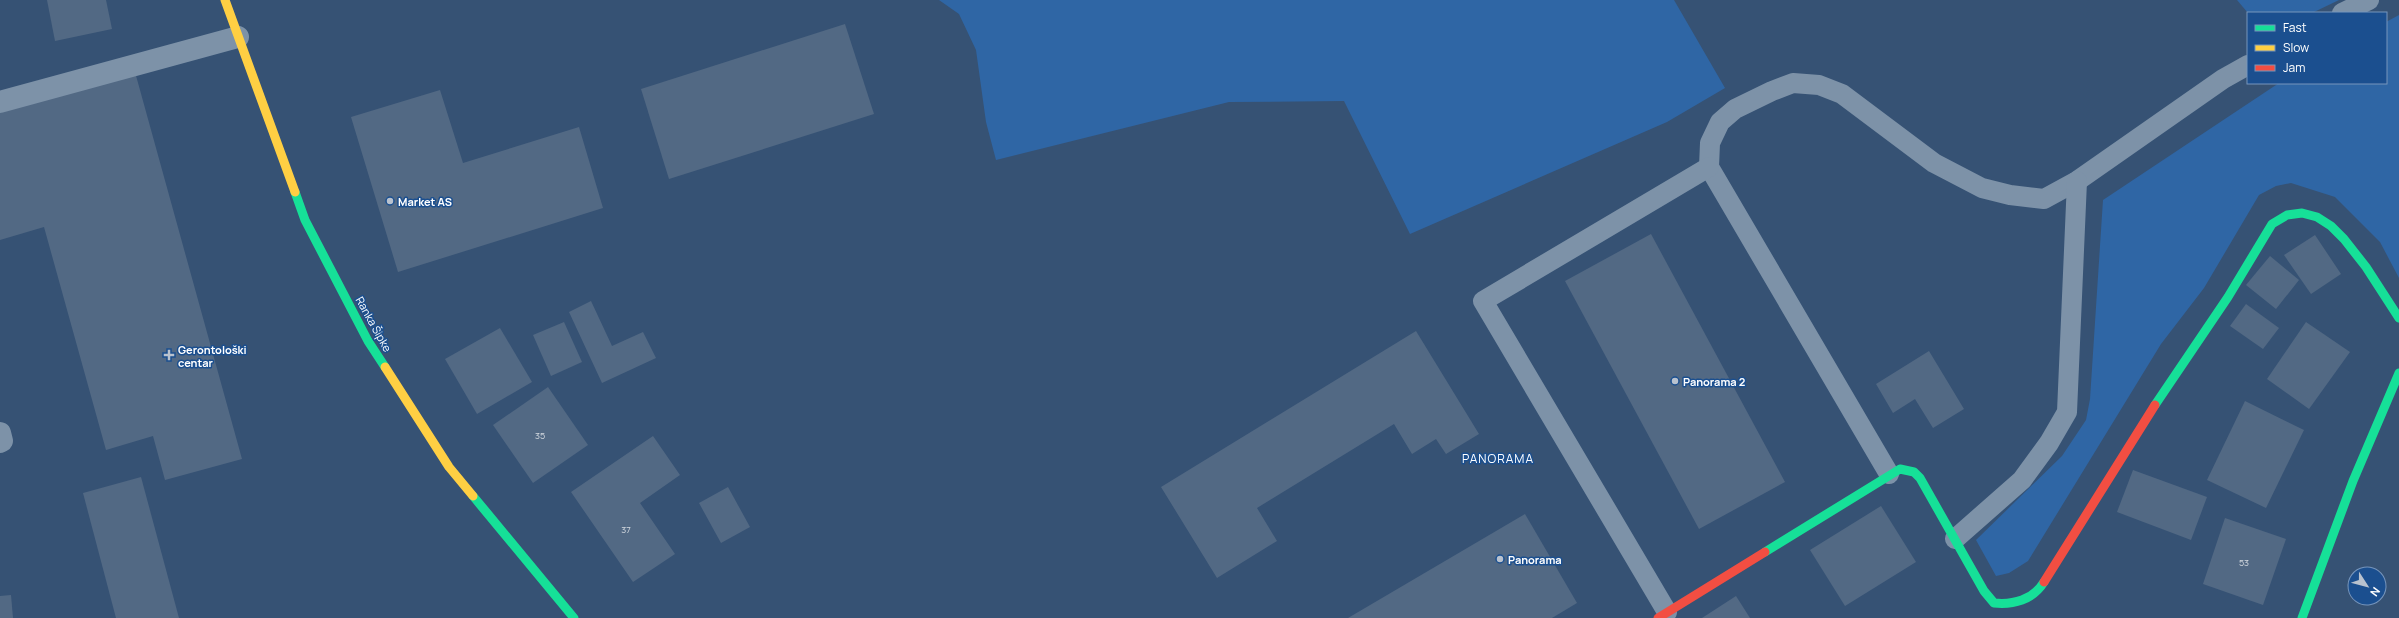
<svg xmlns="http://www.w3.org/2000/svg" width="2399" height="618" font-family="Manrope,sans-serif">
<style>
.green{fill:#2f66a5}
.building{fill:#526984}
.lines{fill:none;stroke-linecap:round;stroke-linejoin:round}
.lane{stroke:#7d92a8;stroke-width:20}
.street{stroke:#7d92a8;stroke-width:22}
.fast{stroke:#16e098;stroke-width:9}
.slow{stroke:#ffcf43;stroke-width:9}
.jam{stroke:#f24e42;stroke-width:9}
.poi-dot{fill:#b9c2ce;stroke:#1b4f8f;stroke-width:1.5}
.labels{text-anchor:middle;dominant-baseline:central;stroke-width:3;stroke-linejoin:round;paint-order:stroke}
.number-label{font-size:9px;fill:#d4dae0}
.poi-label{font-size:11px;font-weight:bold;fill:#fff;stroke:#1b4f8f;text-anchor:start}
.street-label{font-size:11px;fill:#fff;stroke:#1b4f8f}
.neighbourhood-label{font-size:12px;letter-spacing:1px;fill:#fff;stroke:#1b4f8f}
</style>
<rect width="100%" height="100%" fill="#365274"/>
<g class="green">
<path d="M939,0H1674L1725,88L1667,122L1410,234L1344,101L1229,102L996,160L986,122L976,50L959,14Z"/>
<path d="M2237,0H2339L2312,13H2248Z"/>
<path d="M2399,15V278L2380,242L2335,197L2291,183L2276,186L2259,195L2204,288L2161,344L2028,561L2009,573L1996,576L1976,540L2062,456L2086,420L2090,399L2103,200L2279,83H2386V22Z"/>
</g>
<g class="building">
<path d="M47,0H106L112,29L55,41Z"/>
<path d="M845,24L874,114L669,179L641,89Z"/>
<path d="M135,72L242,459L165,480L153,436L106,450L44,227L0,240V110Z"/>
<path d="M440,90L463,163L579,127L603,208L398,272L351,117Z"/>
<path d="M1651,234L1785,482L1699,529L1565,281Z"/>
<path d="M2315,235L2341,274L2311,294L2284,255Z"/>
<path d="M2270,256L2299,280L2276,309L2246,285Z"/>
<path d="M591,301L612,346L643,332L656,358L602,383L569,312Z"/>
<path d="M2246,304L2279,328L2263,349L2230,326Z"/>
<path d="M564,322L582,362L551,376L533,335Z"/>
<path d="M2306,322L2350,352L2309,409L2267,379Z"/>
<path d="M500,328L532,382L477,414L445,359Z"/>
<path d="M1416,331L1479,434L1446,454L1436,439L1412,454L1394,424L1257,508L1277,541L1217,578L1161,487Z"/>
<path d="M1929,351L1964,409L1933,428L1915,399L1893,413L1876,384Z"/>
<path d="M548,387L588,445L533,483L493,425Z"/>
<path d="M2245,401L2304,430L2266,508L2207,480Z"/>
<path d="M653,436L680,475L640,503L675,554L633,582L571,492Z"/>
<path d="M2133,470L2207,497L2191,540L2117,512Z"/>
<path d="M141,477L179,618H116L83,493Z"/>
<path d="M728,487L750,527L721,543L699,503Z"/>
<path d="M1881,506L1916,562L1845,606L1810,550Z"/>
<path d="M1525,514L1577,603L1552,618H1348Z"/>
<path d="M2225,518L2286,539L2263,605L2203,584Z"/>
<path d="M11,595L13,618H0V596Z"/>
<path d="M1736,596L1750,618H1702Z"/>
</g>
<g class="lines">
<g class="lane">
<path d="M2342,13L2369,0"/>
<path d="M1889,474L1709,167L1710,143L1720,122L1735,109L1772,91L1793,83L1819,85L1842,94L1934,163L1982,188L2010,195L2044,199L2077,181L2223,79L2248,65"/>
<path d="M1955,539L2022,480L2049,443L2067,412L2077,181"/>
<path d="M1667,612L1483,301L1709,167"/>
</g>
<g class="street">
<path d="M0,102L238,37"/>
<path d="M0,433L2,441L0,442"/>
</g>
<g class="fast">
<path d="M295,192L305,220L368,341L385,367"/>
<path d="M2155,405L2228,297L2272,224L2287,215L2302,213L2317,217L2331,226L2344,239L2366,267L2399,318"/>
<path d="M473,496L574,618"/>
<path d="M1765,552L1900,469L1914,472L1920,478L1984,591L1994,603C2013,605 2033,600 2044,582"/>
<path d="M2302,618L2353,481L2399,373"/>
</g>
<g class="slow">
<path d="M225,0L295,192"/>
<path d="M385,367L449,467L473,496"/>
</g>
<g class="jam">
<path d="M2044,582L2155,405"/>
<path d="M1658,618L1765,552"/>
</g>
</g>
<g class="poi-dot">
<circle cx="390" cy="201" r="4"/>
<path d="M167 349h4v4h4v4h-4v4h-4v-4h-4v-4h4z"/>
<circle cx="1675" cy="381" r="4"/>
<circle cx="1500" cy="559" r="4"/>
</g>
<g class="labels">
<g class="number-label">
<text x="540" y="435">35</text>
<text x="626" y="529">37</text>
<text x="2244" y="562">53</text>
</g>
<g class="poi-label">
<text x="398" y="201">Market AS</text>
<text x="178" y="349">Gerontološki<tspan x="178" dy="13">centar</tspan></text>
<text x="1683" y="381">Panorama 2</text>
<text x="1508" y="559">Panorama</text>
</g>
<g class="street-label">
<text transform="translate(374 324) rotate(61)">Ranka Šipke</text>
</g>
<g class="neighbourhood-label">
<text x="1498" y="458">PANORAMA</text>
</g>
</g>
<rect x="2247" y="12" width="140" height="72" fill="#1b4f8f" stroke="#7695bc"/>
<rect x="2255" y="25" width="20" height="6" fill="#16e098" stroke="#7695bc"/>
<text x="2283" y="32" font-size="12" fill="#ffffff">Fast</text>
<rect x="2255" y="45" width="20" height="6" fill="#ffcf43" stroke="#7695bc"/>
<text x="2283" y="52" font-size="12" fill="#ffffff">Slow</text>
<rect x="2255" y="65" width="20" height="6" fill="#f24e42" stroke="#7695bc"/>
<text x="2283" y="72" font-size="12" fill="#ffffff">Jam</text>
<g transform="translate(2367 586) rotate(126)"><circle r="19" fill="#1b4f8f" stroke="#7695bc"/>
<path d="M0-3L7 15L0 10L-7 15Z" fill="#b9c2ce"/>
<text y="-6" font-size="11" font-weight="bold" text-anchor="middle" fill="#ffffff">N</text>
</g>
</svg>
